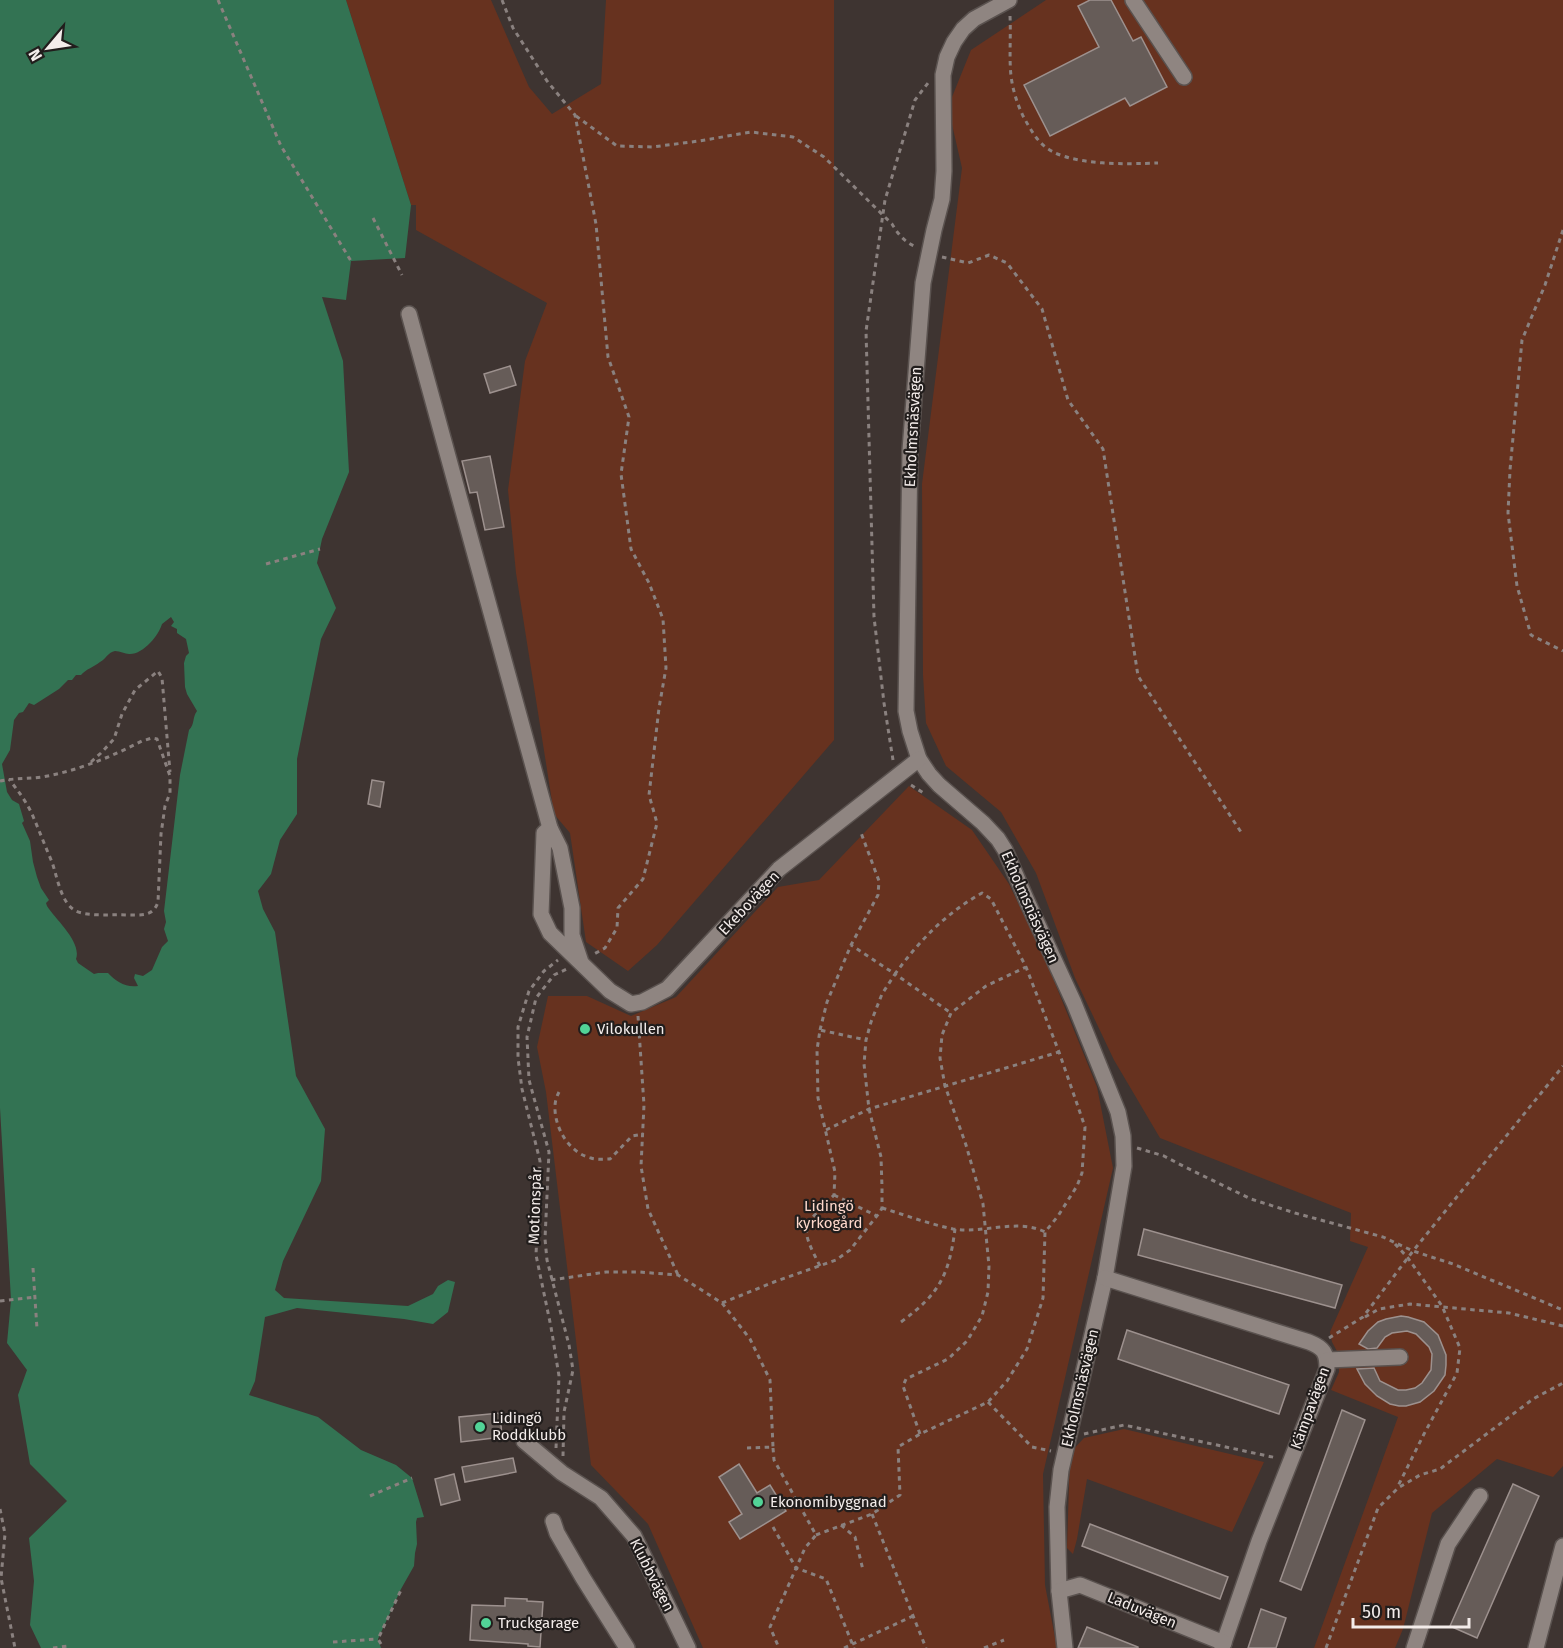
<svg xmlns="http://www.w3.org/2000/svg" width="1563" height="1648" font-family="'Fira Sans',sans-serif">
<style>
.green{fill:#67321f}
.water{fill:#337353;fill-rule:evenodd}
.building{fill:#665c58;stroke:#9d918e;stroke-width:1.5}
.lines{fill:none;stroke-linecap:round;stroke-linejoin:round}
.minor-casing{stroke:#5a524f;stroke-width:18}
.path{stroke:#8a817f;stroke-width:3;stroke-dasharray:4.5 4.5;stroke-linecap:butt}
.minor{stroke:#8f8581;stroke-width:15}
.poi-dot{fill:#52d397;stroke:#211d1c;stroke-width:2}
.labels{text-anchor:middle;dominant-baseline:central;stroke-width:4.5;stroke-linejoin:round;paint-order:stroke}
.street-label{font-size:15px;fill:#f3ecea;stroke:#211d1c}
.poi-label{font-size:15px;fill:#f3ecea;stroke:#211d1c;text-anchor:start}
.park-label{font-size:15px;fill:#fed8cb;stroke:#211d1c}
</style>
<rect width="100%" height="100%" fill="#3e3431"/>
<g class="green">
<path d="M346,0H491L529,87L552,114L601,84L606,0H834V740L657,945L628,971L586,942L570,833L554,814L516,573L508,490L525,361L547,303L416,230V205H411Z"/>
<path d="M1046,0H1563V1466L1553,1477L1497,1459L1432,1513L1403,1629L1395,1648H1314L1398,1417L1331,1390L1339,1372V1355L1332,1342L1330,1332L1368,1247L1350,1241L1351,1213L1160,1138L1114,1060L1075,978L1036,873L1001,812L946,766L926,723L923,675L922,484L962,168L948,107L971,50Z"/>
<path d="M909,786L972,830L1009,884L1046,961L1097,1087L1113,1168L1043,1474L1045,1585L1057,1648H703L648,1524L591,1465L546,1092L537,1047L548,996H587L631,1016L676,997L778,887L819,880Z"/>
<path d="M1124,1429L1264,1462L1232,1532L1087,1479L1077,1539L1073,1554L1067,1548L1070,1453L1084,1438Z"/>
</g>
<path class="water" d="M0,0H346L411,205L405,258L351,261L346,300L322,297L343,361L349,472L322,539L317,563L336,608L321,639L297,759V814L280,840L271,874L258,891L263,909L275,932L296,1076L325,1129L321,1181L283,1261L275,1290L284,1298L408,1306L433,1294L438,1286L448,1280L455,1282L448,1312L433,1324L404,1319L297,1308L265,1317L255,1381L249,1395L318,1417L361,1450L396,1465L412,1478L424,1517L417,1518L416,1522L417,1544L415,1553L414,1566L401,1589L378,1639L381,1648H41L30,1625L34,1581L29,1538L67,1501L30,1464L18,1395L27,1370L7,1343L11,1300L0,1108ZM171,617L174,622L171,626L177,629V633L186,639L189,653L186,656L184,663L185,687L187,694L197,711C192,718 195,724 189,730L180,775L164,911L166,922L164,929L168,941L162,947L152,970L143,976L135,974L134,978L138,986C126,988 115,981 108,973H98L94,974L78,963L76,959C82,942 56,920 47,906L46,903L49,900L41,888L37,877L33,862L30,841L22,823L24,821L19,804L12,800L7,792L2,764L10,750L14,720L19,713L23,712L29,703L34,705L59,689L68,680H72L76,675H81C86,669 94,667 100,662C106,659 108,652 115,651C120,651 125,654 129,654C143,655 159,635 162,624Z"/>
<g class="building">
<path d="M1090,0H1111L1133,41L1141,37L1167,87L1130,106L1125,98L1050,136L1024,85L1099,47L1078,6Z"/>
<path d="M510,366L516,385L490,393L484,374Z"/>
<path d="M490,456L504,527L485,530L477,492L470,493L462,461Z"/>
<path d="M372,780L384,782L380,807L368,804Z"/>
<path d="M1144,1229L1342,1285L1335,1308L1138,1255Z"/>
<path d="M1401,1316L1408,1317L1424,1322L1438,1335L1446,1355V1365L1445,1375L1434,1391L1420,1402L1406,1406H1399L1390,1404L1377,1396L1365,1384L1357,1369L1374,1368L1380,1381L1398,1390H1406L1415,1388L1422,1383L1431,1370L1432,1354L1429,1347L1416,1334L1407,1331L1392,1333L1385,1337L1377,1348L1368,1349L1359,1344L1368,1331L1378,1322L1386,1319Z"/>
<path d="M1127,1330L1289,1385L1279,1414L1118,1359Z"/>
<path d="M1342,1410L1365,1420L1301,1590L1280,1581Z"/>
<path d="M500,1413L502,1437L461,1442L459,1417Z"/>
<path d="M513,1458L516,1472L465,1482L462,1467Z"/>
<path d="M739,1464L757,1493L770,1485L786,1511L740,1539L729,1522L742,1514L719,1477Z"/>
<path d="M454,1474L460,1500L441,1505L435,1479Z"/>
<path d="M1513,1484L1539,1496L1477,1638L1450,1626Z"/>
<path d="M1090,1524L1228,1577L1220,1599L1082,1546Z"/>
<path d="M505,1598L527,1599V1601L543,1602L540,1647L528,1646V1644L470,1640L472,1605L505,1606Z"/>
<path d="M1261,1609L1286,1618L1276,1648H1248Z"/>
<path d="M1087,1627L1138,1647V1648H1078Z"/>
</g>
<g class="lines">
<defs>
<g id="minor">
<path d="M1009,0L974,19L963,29L954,42L947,57L943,75L944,171L942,199L934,230L923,283L910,450L906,711L910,731L919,759L929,774L939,785L983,823L998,839L1005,850L1027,901L1074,1003L1118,1112L1123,1136L1124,1166L1105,1278L1061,1470L1057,1507L1059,1591L1065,1648"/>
<path d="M1133,0L1184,77"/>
<path d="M409,314L550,828"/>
<path d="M581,962L572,935V908L560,848L550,828L544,833L541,914L550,933L610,991L631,1004L642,1002L667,989L779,869L919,759"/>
<path d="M1105,1278L1309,1342C1324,1348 1327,1353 1327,1369L1259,1541L1222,1648"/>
<path d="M1327,1360L1400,1357"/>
<path d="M524,1441L562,1473L601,1498L634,1536L688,1648"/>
<path d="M553,1521L557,1533L583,1578L627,1648"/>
<path d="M1059,1591L1080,1585L1224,1643"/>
<path d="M1414,1648L1448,1544L1480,1496"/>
<path d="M1536,1648L1563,1546"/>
</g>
</defs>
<use href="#minor" class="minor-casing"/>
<g class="path">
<path d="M218,0L281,146L351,261"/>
<path d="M502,0L513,28L547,81L575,115L596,224L608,357L629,417L621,474L631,549L649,583L663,619L666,668L659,708L649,795L657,823L643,879L618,908L617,928L605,948L594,954"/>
<path d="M1010,16C1011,36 1009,57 1011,76C1013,91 1017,103 1023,116C1028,125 1034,136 1041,143C1063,167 1128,164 1158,163"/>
<path d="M576,116L617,146L652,147L699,141L751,132L793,137L824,157L892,224C898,234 905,243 917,247"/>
<path d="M373,218L402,275"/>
<path d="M1563,230L1545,285L1522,340L1510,470L1508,513L1517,586L1531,635L1563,651"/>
<path d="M942,257L968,263L989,255L1007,263L1042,309L1068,400L1103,449L1138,676L1241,832"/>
<path d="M266,564L320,549"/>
<path d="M893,760L884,703L874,617L866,331L885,200L915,100L928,83"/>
<path d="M91,762L101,753L114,739L122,714L135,690L158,671L162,678L170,772"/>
<path d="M0,781C14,778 28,779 42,777C77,771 111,757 142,741L152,738L157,739L170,776V793L165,806L161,834L158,902C153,917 141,915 127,915C113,914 89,917 76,911C61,904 57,876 52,862C45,846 39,830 32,814C26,801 18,791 9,779"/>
<path d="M911,785L925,794"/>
<path d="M638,1016L644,1105L641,1166L648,1209L678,1275"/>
<path d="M820,1030L827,1002L851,945L878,895L879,881L860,830"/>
<path d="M559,1092C557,1096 555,1101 555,1106C554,1127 569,1153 591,1158C597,1160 604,1159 610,1159L632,1136L643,1134"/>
<path d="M826,1130L869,1109L1059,1052"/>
<path d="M1137,1148L1164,1156L1185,1167L1251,1199L1295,1213L1383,1237L1413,1251L1453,1264L1563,1310"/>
<path d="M834,1195L877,1216"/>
<path d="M882,1208C905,1215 929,1224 953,1229C984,1234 1017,1218 1045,1232"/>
<path d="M1395,1244L1408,1258L1442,1306L1460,1348L1457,1373L1424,1434L1398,1486"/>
<path d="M820,1266C799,1225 802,1228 834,1195L835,1172L818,1098L817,1050L820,1030L866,1040"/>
<path d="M33,1268L37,1329"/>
<path d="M551,1280L606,1272H639L678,1275L722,1303L750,1339L770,1380L773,1447L747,1448"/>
<path d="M0,1301L35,1297"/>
<path d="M722,1303L774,1282L836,1260L850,1250L880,1212L882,1208V1187L881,1157L869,1109L864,1064L866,1040L871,1022L882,994L895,974L951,1013"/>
<path d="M1365,1317L1379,1309L1410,1304L1509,1313L1563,1326"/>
<path d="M901,1322C939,1294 949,1276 955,1229"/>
<path d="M1329,1338L1363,1317L1413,1251L1563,1066"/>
<path d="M988,1402L1032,1447L1051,1451"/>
<path d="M920,1434L903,1386L906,1379L948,1359L967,1341L982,1316L988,1292L989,1266L983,1204L966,1145L945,1086L940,1058L942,1035L951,1013L986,986L1026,967"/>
<path d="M1084,1434L1124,1425L1277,1458"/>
<path d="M556,1448L559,1376L551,1327L536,1255L540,1161L522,1089L518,1058V1027L529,991L544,971L558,960"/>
<path d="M773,1448L774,1460L816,1535L805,1548L770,1627L779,1648"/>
<path d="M563,1456L564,1412L573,1370L569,1345L547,1260L545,1239L549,1152L529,1080L527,1037L536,998L554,975L567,969"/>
<path d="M370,1496L412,1478"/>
<path d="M0,1509L5,1534L1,1578L15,1648"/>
<path d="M872,1514L926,1648"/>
<path d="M841,1525L855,1537L863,1570"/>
<path d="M773,1527L796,1568L826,1579L854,1648"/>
<path d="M816,1535L872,1514L900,1495L898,1447L920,1434L988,1402L1007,1381L1027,1349L1043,1298L1045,1232L1058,1216L1077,1186L1082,1173L1085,1127L1059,1052L1026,967L991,899L982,893C946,913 919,941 895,974L851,945"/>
<path d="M333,1642L378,1639"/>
<path d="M381,1644L378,1639L401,1590"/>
<path d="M53,1648L68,1646"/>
<path d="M844,1648L913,1616"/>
<path d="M984,1648L1004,1640"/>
<path d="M1326,1648L1378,1508L1398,1488L1420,1475L1440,1469L1533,1399L1563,1383"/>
</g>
<use href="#minor" class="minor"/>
</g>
<g class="poi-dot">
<circle cx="585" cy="1029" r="6"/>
<circle cx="480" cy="1427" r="6"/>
<circle cx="758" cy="1502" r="6"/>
<circle cx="486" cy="1623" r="6"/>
</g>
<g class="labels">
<g class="street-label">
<text transform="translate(913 427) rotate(-87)">Ekholmsnäsvägen</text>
<text transform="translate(749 903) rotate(-47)">Ekebovägen</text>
<text transform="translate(1030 907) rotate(66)">Ekholmsnäsvägen</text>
<text transform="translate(535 1206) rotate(-88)">Motionspår</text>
<text transform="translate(1080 1388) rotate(-77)">Ekholmsnäsvägen</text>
<text transform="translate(1310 1408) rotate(-70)">Kämpavägen</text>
<text transform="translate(652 1575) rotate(63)">Klubbvägen</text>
<text transform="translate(1142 1610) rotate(22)">Laduvägen</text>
</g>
<g class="poi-label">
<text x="597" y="1029">Vilokullen</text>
<text x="492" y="1418">Lidingö<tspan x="492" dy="17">Roddklubb</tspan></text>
<text x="770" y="1502">Ekonomibyggnad</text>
<text x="498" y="1623">Truckgarage</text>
</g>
<g class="park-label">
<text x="829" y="1206">Lidingö<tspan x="829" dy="17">kyrkogård</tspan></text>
</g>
</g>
<g transform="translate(48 48) rotate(241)" stroke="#211d1c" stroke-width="4.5" paint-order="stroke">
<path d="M0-4.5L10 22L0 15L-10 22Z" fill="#f3ecea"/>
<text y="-9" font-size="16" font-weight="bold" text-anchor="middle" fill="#f3ecea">N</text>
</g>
<path d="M1353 1618v9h116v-9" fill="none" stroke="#f3ecea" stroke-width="3"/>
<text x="1362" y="1618" font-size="18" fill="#f3ecea" stroke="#211d1c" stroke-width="4.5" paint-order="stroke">50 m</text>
</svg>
